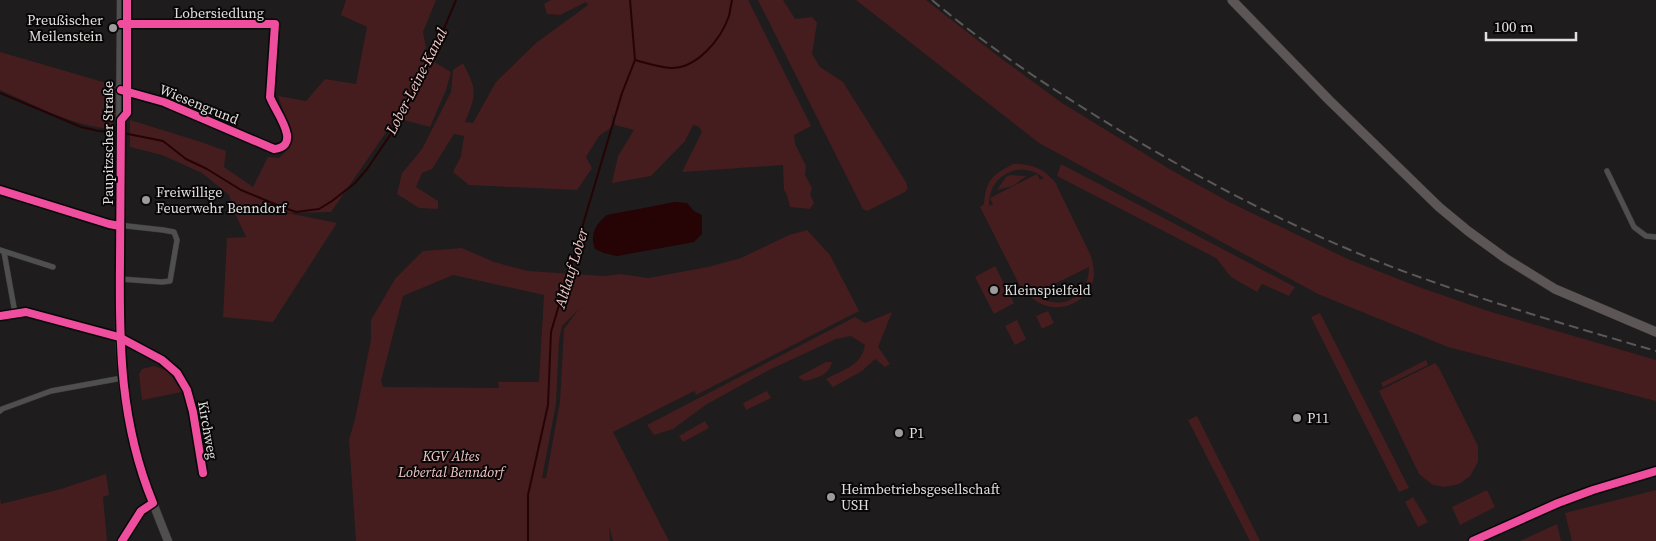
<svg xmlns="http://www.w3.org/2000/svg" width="1656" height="541" font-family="'Source Serif 4',serif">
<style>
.green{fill:#451d1f;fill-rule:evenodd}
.water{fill:#260305}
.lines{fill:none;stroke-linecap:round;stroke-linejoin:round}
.stream{stroke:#260305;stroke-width:2}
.street-casing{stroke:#3c3939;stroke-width:6}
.secondary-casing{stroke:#3c3939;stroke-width:9}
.primary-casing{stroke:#3c3939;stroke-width:10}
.street{stroke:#504f4f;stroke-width:5}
.secondary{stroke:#504f4f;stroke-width:8}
.primary{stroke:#5d5656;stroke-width:9}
.rail{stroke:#5a5858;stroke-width:2;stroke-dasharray:10 5;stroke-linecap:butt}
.cycleway-casing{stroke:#080606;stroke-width:11}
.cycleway{stroke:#ef4d9e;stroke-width:8}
.poi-dot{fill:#9d9b9b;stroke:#080606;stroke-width:2}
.labels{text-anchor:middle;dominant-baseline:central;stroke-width:4;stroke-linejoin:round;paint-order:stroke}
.street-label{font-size:14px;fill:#e2dfdf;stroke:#080606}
.poi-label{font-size:14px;fill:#e2dfdf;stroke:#080606;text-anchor:start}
.park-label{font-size:14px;font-style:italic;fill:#f3c7c7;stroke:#080606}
.water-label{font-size:15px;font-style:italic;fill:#f3c6c6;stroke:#080606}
</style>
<rect width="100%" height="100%" fill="#1e1c1c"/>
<g class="green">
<path d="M346,0H436L423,32L427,53L436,63L451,72L446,90L430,127L396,118L331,212L287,213L337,223L273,322L223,317L227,238L246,237L235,213L229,195L202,173L162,155L130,147V120L198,141L226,151L224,167L253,187L268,157L279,158L288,149L292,134L278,96L306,101L325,79L356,84L367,27L341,15Z"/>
<path d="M551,0H748L811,126L794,135L795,144L806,166L805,175L812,188L810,194L814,203L810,209L790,207L787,195L784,190L783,165L682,172L702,132L699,127L693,125L685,141L651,176L612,183L618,156L634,130L615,125L612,111L613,126L599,136L586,157L592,168L577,190L469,185L453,172L461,156L464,136L454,134L432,169L422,173L416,187L438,201V209L419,208L397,194L402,173L422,149L451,92L453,70L463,63C477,91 477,93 465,122L473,123L496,82L536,43L588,5L586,2L560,15L547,14L544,4Z"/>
<path d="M758,0H783L795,19L812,17L817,23L812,54L820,67L843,82L906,182L908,188L905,192L867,211L863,209Z"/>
<path d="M856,0H926L998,56L1062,103L1171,170L1231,203L1350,260L1416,286L1488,311L1656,360V401L1448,347L1318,294L1039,143Z"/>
<path d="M0,52L117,86L116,120H113V129C73,127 36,105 0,90Z"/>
<path d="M1013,164C1033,164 1042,168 1055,182L1091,256C1093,265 1096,275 1092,283C1080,313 1039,316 1024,287L1021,288L980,207L984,204C986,180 992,175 1013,164ZM1016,170C1027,169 1035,171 1044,178L1040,180L1037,174L990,198L993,204L989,206C989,187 998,175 1016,170ZM1089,267C1089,299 1059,313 1034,294Z"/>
<path d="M1061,164L1295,287L1289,296L1262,284L1257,292L1231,277L1216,258L1057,176Z"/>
<path d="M1010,175L1026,176L1013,186L997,190L1006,177Z"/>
<path d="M807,230L830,255L859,311L696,395L694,391L613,432L669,541H613L609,526L610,541H356L349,440L355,419L371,340V320L395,279L423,251L462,248L494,262L528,271L604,276L621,274L648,278L708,267L741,258L789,235ZM453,275L544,295L539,382H498L499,388L383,387L381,381L403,296ZM579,309L564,329L560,402L546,478H542L556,404L559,340L562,326Z"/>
<path d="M995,266L1014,303L994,314L975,277Z"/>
<path d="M1048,311L1054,323L1042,329L1036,316Z"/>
<path d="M892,312L878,347L890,364L885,367L875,359L862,371L833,387L826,379C843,370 862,365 865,345L851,336L836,339L769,370L707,404L673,429L654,435L647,425L855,317L865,323Z"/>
<path d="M1320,313L1409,488L1399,492L1311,317Z"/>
<path d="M1017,320L1026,339L1015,345L1005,326Z"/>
<path d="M1426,360L1428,365L1383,387L1381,383Z"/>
<path d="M826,362H832C828,376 817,378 804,381L798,377Z"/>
<path d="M1435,363L1439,368L1478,446V462L1470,476L1459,484L1445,487L1433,485L1419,474L1379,391Z"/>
<path d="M154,366L168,371L182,392L142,400L139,374L142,369Z"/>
<path d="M767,391L771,398L746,410L743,403Z"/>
<path d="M1197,416L1260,541H1250L1188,420Z"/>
<path d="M705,421L709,428L683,442L679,436Z"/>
<path d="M106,474L109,495L103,497L107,541H0V498L1,504L61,489Z"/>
<path d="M1487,490L1495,507L1460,525L1452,507Z"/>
<path d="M1656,490V541H1572L1565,513Z"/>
<path d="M1413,497L1428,522L1418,527L1405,502Z"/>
<path d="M1557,524L1561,541H1520Z"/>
</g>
<path class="water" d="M675,202L687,203L694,211L702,215V234L694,242L617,256L604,253L595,249C590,234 595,225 607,215Z"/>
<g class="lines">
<g class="stream">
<path d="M635,60C646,63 659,67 670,68C697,69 721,39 729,16C730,11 731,5 732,0"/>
<path d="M0,93L81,127L99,131L118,132"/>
<path d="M123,133L163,141L186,159L207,169L241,190L282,207L296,212L319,209L332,201L355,183L367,169L399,122L432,57L456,0"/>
<path d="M528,541V495L548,405L551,332L622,93L635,60L630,0"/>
</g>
<defs>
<g id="street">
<path d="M121,24H275L270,97C274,110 304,146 274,149L164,102L121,90"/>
<path d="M1607,171L1634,227L1646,236L1656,237"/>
<path d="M0,190L109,224L163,230L174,232L177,240L170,281L162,282L120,279"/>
<path d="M0,250L53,267"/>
<path d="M4,252L15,313"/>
<path d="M0,316L26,312L119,337L162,360L177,373L187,390L193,412L203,473"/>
<path d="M0,411L2,409L51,391L122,378"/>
<path d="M122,541L141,511L153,503"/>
</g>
<g id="secondary">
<path d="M121,0L119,337C121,368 123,399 130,429C139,468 153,504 168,541"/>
<path d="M1473,541L1558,503L1593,490L1656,471"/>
</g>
<path id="primary" d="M1232,0L1329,100L1439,207L1468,231L1505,258L1555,289L1656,332"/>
</defs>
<use href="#street" class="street-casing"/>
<use href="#secondary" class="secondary-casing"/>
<use href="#primary" class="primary-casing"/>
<use href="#street" class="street"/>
<use href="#secondary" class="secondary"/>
<use href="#primary" class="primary"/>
<path class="rail" d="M932,0C990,49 1055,91 1119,130C1209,184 1302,233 1400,270C1484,301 1570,326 1656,351"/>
<defs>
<g id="cycleway">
<path d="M121,24H275L270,97C274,110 304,146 274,149L164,102L121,90"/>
<path d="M0,190L109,224L120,226"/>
<path d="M0,316L26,312L119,337L162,360L177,373L187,390L193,412L203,473"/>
<path d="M122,541L141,511L153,503C120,423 119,345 120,261C120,214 121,167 121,120L127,113V0"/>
<path d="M1473,541L1558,503L1593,490L1656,471"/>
</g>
</defs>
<use href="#cycleway" class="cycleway-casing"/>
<use href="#cycleway" class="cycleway"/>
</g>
<g class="poi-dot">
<circle cx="113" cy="28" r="5"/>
<circle cx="146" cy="200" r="5"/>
<circle cx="994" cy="290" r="5"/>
<circle cx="1297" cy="418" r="5"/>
<circle cx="899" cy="433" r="5"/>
<circle cx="831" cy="497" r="5"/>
</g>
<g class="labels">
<g class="street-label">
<text x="219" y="13">Lobersiedlung</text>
<text transform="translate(199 104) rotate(22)">Wiesengrund</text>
<text transform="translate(108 143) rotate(-90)">Paupitzscher Straße</text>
<text transform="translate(208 430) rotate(80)">Kirchweg</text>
</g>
<g class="poi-label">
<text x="103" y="20" text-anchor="end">Preußischer<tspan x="103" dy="16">Meilenstein</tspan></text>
<text x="156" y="192">Freiwillige<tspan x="156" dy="16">Feuerwehr Benndorf</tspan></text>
<text x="1004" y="290">Kleinspielfeld</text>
<text x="1307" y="418">P11</text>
<text x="909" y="433">P1</text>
<text x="841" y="489">Heimbetriebsgesellschaft<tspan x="841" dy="16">USH</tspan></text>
</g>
<g class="park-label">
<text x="451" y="456">KGV Altes<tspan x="451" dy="16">Lobertal Benndorf</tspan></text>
</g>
<g class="water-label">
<text transform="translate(416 81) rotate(-63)">Lober-Leine-Kanal</text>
<text transform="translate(571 268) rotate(-73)">Altlauf Lober</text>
</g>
</g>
<path d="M1486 32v8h90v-8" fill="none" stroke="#e2dfdf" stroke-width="2.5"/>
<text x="1494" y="32" font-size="15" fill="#e2dfdf" stroke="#080606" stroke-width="4" paint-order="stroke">100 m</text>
</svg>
